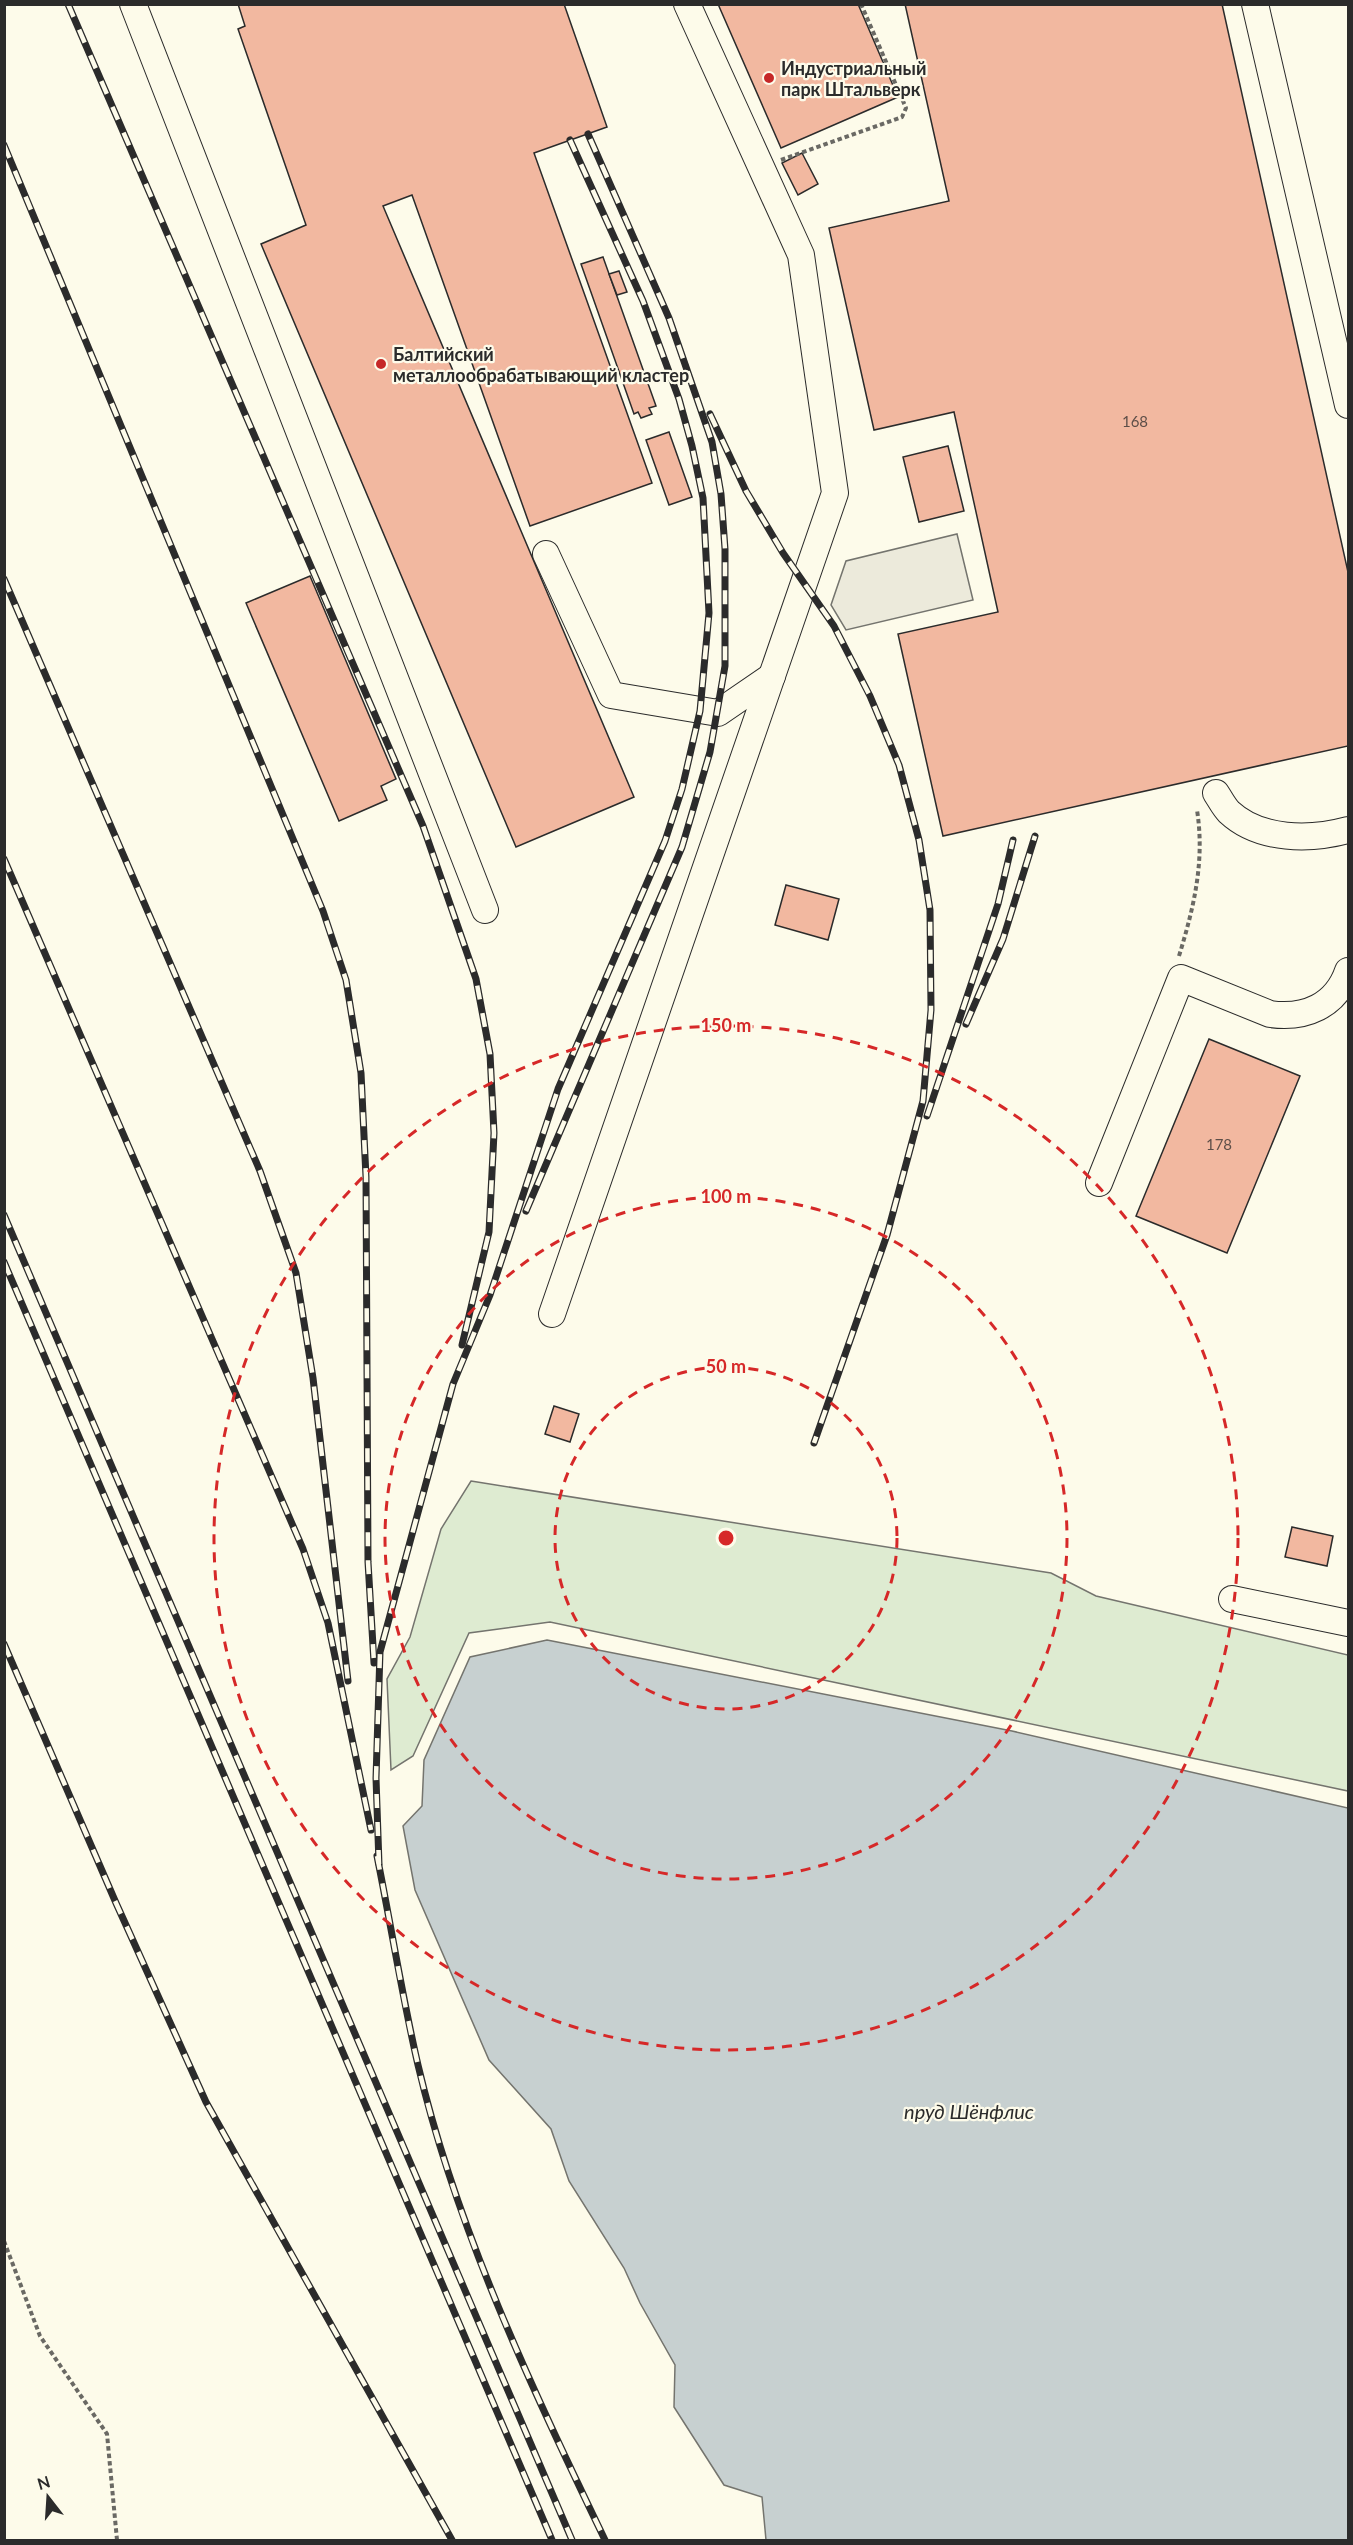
<svg xmlns="http://www.w3.org/2000/svg" width="1353" height="2545" font-family="Lato,sans-serif">
<style>
.green{fill:#deebd1;stroke:#74746e;stroke-width:1.5}
.parking{fill:#eceadb;stroke:#74746e;stroke-width:1.5}
.water{fill:#c7d0d0;stroke:#74746e;stroke-width:1.5}
.building{fill:#f2b8a0;stroke:#2b2b2b;stroke-width:1.5}
.lines{fill:none;stroke-linecap:round;stroke-linejoin:round}
.minor-casing{stroke:#2b2b2b;stroke-width:28}
.path{stroke:#6a6964;stroke-width:4;stroke-dasharray:4.5 3;stroke-linecap:butt}
.minor{stroke:#fdfbea;stroke-width:26}
.rail-casing{stroke:#2b2b2b;stroke-width:7}
.rail{stroke:#fdfbea;stroke-width:4.5;stroke-dasharray:14;stroke-linecap:butt}
.ring{fill:none;stroke:#d62828;stroke-width:3;stroke-dasharray:10 8}
.poi-dot{fill:#c62828;stroke:#fdfbea;stroke-width:2}
.labels{text-anchor:middle;dominant-baseline:central;stroke-width:4.5;stroke-linejoin:round;paint-order:stroke}
.number-label{font-size:15px;fill:#5d4e48}
.poi-label{font-size:18px;font-weight:bold;fill:#2b2b2b;stroke:#fdfbea;text-anchor:start}
.water-label{font-size:20px;font-style:italic;fill:#2b2b2b;stroke:#fdfbea}
.centre{fill:#d62828;stroke:#fdfbea;stroke-width:3}
.ring-label{font-size:18px;text-anchor:middle;font-weight:bold;fill:#d62828;stroke:#fdfbea;stroke-width:4.5;stroke-linejoin:round;paint-order:stroke}
</style>
<rect width="100%" height="100%" fill="#fdfbea"/>
<path class="green" d="M471,1481L1051,1573L1096,1596L1348,1655V1791L550,1622L469,1633L413,1756L391,1770L387,1679L410,1637L441,1529Z"/>
<path class="parking" d="M957,534L973,600L846,630L831,605L846,561Z"/>
<path class="water" d="M547,1640L1012,1731L1348,1808V2540H766L762,2497L724,2485L674,2407L675,2365L640,2303L624,2268L569,2181L551,2129L489,2060L415,1890L403,1826L422,1806L424,1760L470,1657Z"/>
<g class="building">
<path d="M238,4H564L607,127L534,153L652,483L530,526L412,195L383,206L634,797L516,847L261,244L306,225L238,29L245,26Z"/>
<path d="M718,4H858L898,97L781,148Z"/>
<path d="M905,4H1222L1348,572V746L943,836L898,634L998,612L954,412L874,430L829,228L949,201Z"/>
<path d="M802,153L818,184L798,195L782,163Z"/>
<path d="M603,257L656,406L649,408L652,414L641,418L638,412L634,414L581,264Z"/>
<path d="M619,271L627,292L617,295L609,274Z"/>
<path d="M669,432L692,497L669,505L646,440Z"/>
<path d="M948,446L964,511L919,522L903,457Z"/>
<path d="M310,576L396,779L381,786L387,800L339,821L246,603Z"/>
<path d="M786,885L839,899L828,940L775,925Z"/>
<path d="M1209,1039L1300,1076L1227,1253L1136,1216Z"/>
<path d="M554,1406L579,1414L570,1442L545,1434Z"/>
<path d="M1292,1527L1333,1536L1327,1566L1285,1557Z"/>
</g>
<g class="lines">
<defs>
<g id="minor">
<path d="M133,4L485,910"/>
<path d="M1255,4L1348,405"/>
<path d="M546,554L611,695L718,713L772,676"/>
<path d="M1216,793C1220,799 1224,807 1229,812C1260,841 1311,840 1348,830"/>
<path d="M1099,1183L1181,978L1270,1014C1305,1019 1336,1006 1348,971"/>
<path d="M552,1314L835,493L801,255L687,4"/>
<path d="M1232,1599L1348,1623"/>
</g>
</defs>
<use href="#minor" class="minor-casing"/>
<g class="path">
<path d="M781,160L902,117L906,108L861,4"/>
<path d="M1179,956C1194,907 1205,861 1197,810"/>
<path d="M4,2241L40,2336L107,2434L117,2540"/>
</g>
<use href="#minor" class="minor"/>
<defs>
<g id="rail">
<path d="M68,4L423,826L476,979L490,1054L494,1133L489,1232L462,1345"/>
<path d="M4,145L323,911L346,980L361,1073L366,1177L368,1562L374,1663"/>
<path d="M710,414L746,491L783,553L834,626L870,696L899,765L919,840L930,910L931,1010L923,1101L887,1235L814,1443"/>
<path d="M4,579L260,1171L296,1273L313,1378L348,1681"/>
<path d="M4,859L303,1549L328,1623L371,1830"/>
<path d="M966,1024L1003,939L1035,836"/>
<path d="M927,1116L998,904L1013,840"/>
<path d="M526,1211L682,847L710,752L725,666V549L721,494L712,442L669,318L588,134"/>
<path d="M4,1215L572,2540"/>
<path d="M4,1262L552,2540"/>
<path d="M4,1644L116,1903L206,2102L452,2540"/>
<path d="M377,1856C391,1925 402,1996 418,2065C457,2231 532,2388 605,2540"/>
<path d="M379,1864L376,1778L380,1652L453,1384L490,1295L558,1089L665,841L682,789L700,711L709,613L703,498L692,446L679,399L643,301L570,140"/>
</g>
</defs>
<use href="#rail" class="rail-casing"/>
<use href="#rail" class="rail"/>
</g>
<g class="ring">
<circle cx="726" cy="1538" r="171"/>
<circle cx="726" cy="1538" r="341"/>
<circle cx="726" cy="1538" r="512"/>
</g>
<g class="poi-dot">
<circle cx="769" cy="78" r="6"/>
<circle cx="381" cy="364" r="6"/>
</g>
<g class="labels">
<g class="number-label">
<text x="1135" y="421">168</text>
<text x="1219" y="1144">178</text>
</g>
<g class="poi-label">
<text x="781" y="68">Индустриальный<tspan x="781" dy="21">парк Штальверк</tspan></text>
<text x="393" y="354">Балтийский<tspan x="393" dy="21">металлообрабатывающий кластер</tspan></text>
</g>
<g class="water-label">
<text x="969" y="2111">пруд Шёнфлис</text>
</g>
</g>
<circle cx="726" cy="1538" r="9" class="centre"/>
<g class="ring-label">
<text x="726" y="1032">150 m</text>
<text x="726" y="1203">100 m</text>
<text x="726" y="1373">50 m</text>
</g>
<rect width="1353" height="2545" fill="none" stroke="#2b2b2b" stroke-width="12"/>
<g transform="translate(48 2497) rotate(343)" stroke="#fdfbea" stroke-width="4.5" paint-order="stroke">
<path d="M0-4.5L10 22L0 15L-10 22Z" fill="#2b2b2b"/>
<text y="-9" font-size="16" font-weight="bold" text-anchor="middle" fill="#2b2b2b">N</text>
</g>
</svg>
